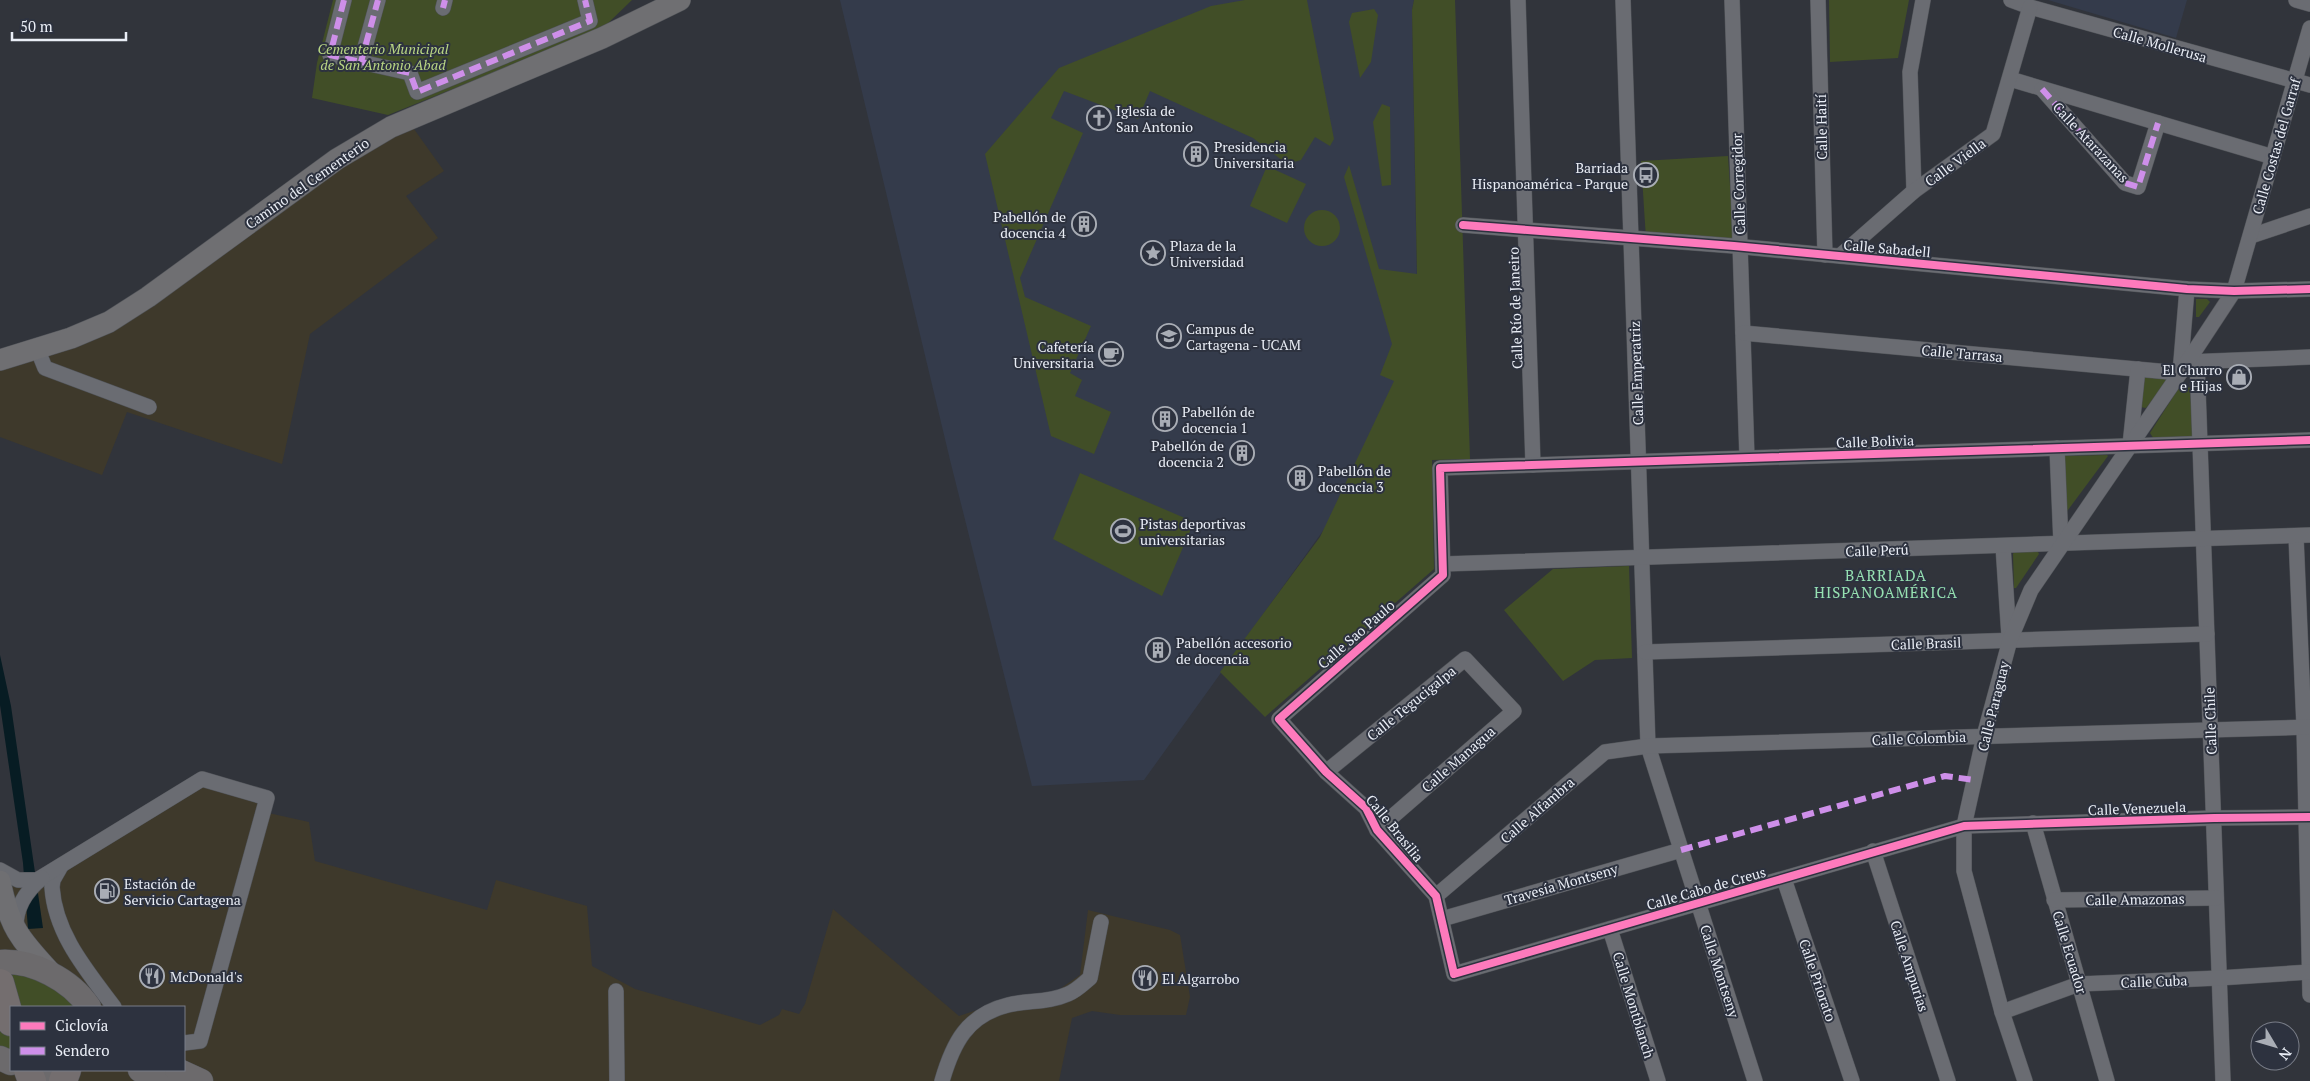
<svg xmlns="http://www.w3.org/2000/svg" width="2310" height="1081" font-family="'PT Serif',serif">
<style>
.industrial{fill:#3e392b;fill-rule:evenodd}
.built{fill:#343b4b}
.green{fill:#414e27}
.water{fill:#071c23}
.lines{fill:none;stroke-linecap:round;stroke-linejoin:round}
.street-casing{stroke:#505358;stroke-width:16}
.secondary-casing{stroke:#505358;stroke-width:22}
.primary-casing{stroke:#505358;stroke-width:25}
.highway-casing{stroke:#505358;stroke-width:29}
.street{stroke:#6a6c72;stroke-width:15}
.secondary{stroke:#6f6f72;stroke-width:21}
.primary{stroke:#6c6a6c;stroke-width:24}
.highway{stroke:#746e6f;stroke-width:28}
.quiet{stroke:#ce8fe9;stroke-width:6;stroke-dasharray:12 6;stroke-linecap:butt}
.cycleway-casing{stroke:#2d323f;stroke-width:11}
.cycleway{stroke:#fd7abc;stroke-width:8}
.labels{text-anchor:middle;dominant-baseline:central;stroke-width:4;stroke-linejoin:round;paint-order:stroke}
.street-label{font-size:14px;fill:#eaeef6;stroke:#2d323f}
.park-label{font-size:14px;font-style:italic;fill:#bad784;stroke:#2d323f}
.poi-label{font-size:14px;fill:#eaeef6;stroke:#2d323f;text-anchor:start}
.neighbourhood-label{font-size:15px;letter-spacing:1px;fill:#96e1b2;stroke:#2d323f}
</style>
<rect width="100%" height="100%" fill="#31343b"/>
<g class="industrial">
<path d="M414,129L444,171L406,196L438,238L310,334L282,464L127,412L102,475L0,437V360L71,338L337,159Z"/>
<path d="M202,779L267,798L264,812L309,822L315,861L487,910L496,880L587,906L592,966L635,989L760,1025L779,1015L782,1009L799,1014L805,1004L833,909L959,1016L1010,999L1051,995L1080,975L1088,910L1170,930L1180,935L1190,997L1186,1015H1120L1092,1011L1072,1018L1059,1081H0V870L24,881ZM11,1007H184V1070H11Z"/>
</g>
<g class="built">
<path d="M840,0H1414L1412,10L1419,397L1144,780L1032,786L951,464Z"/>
<path d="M2048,0H2187L2176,38Z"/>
</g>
<g class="green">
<path d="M333,0H632L602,29L388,115L312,98L317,63Z"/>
<path d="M1245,0H1307L1334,139L1330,146L1315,137L1301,160L1287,164L1253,138L1150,91L1138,119L1064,91L1051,118L1083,133L1020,278L1025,297L1091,326L1070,373L1082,380L1075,396L1111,412L1094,454L1051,436L985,154L1059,68L1211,6Z"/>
<path d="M1414,0H1455L1470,459L1432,460L1434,569L1265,717L1220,672L1320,537L1394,381L1380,375L1392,344L1344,177L1349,165L1379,269L1417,274L1412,10Z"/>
<path d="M1829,0H1909L1898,58L1830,62Z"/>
<path d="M1374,9L1378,15L1371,62L1360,78L1349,22L1352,13Z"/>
<path d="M1382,104L1390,107L1391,185L1382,186L1373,122Z"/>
<path d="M1728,156L1734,246L1646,239L1641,161Z"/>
<path d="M1267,166L1306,184L1287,223L1250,206Z"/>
<circle cx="1322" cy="228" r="18"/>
<path d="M2196,299H2207L2210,302L2199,317H2196Z"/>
<path d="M2167,376L2169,380L2146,408L2140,407L2143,379L2146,377Z"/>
<path d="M2185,384L2190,388L2193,436L2154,439L2150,433L2180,386Z"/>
<path d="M2107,455L2108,456L2065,514L2064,456Z"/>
<path d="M1080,473L1194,522L1162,596L1053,539Z"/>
<path d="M2037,550L2039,554L2016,588H2014L2013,554L2014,552Z"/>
<path d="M1629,566L1632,658L1595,660L1563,681L1504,610L1553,569Z"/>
<path d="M0,974C27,974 58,983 74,1007H11V1052L0,1046Z"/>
</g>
<path class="water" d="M0,655L11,706L43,928L28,929L23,863L0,705Z"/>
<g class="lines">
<defs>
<g id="street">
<path d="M344,0L330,55L410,73L417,92L590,21L585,0"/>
<path d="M1518,0L1533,465"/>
<path d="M1623,0L1648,746L1755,1081"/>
<path d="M1732,0L1747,458"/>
<path d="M1818,0L1825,255"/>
<path d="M2011,0L2030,7L2310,85"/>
<path d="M2296,0L2310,4"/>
<path d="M443,8L445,0"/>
<path d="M361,62L378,0"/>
<path d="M2010,79L2273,157"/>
<path d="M2042,89L2125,183L2138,187L2158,123"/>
<path d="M1914,191L1910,72L1923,0"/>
<path d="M1463,225L1734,246L2187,289L2234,291L2310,289"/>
<path d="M2251,236L2310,216"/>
<path d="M1840,256L1914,191L1993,134L2030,7"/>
<path d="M1743,333L2180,373L2187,289"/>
<path d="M37,348L45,368L149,407"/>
<path d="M2197,361L2223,1081"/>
<path d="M2187,362L2310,357"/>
<path d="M2310,440L1440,468L1443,575L1279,719L1326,772L1366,808L1377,830L1436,896L1454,974L1964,826L2214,818L2310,817"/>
<path d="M2130,445L2138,369"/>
<path d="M2057,448L2061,544"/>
<path d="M2296,536L2304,727L2310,995"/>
<path d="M2003,546L2009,637"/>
<path d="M1443,564L2310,535"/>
<path d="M1645,652L2207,634"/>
<path d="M1326,772L1465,659L1514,711L1377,830"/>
<path d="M2033,823L2107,1081"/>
<path d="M1873,851L1948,1081"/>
<path d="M61,866L53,880L52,887C55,934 87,971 114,1007"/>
<path d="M0,870L18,880H37L202,779L267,798L200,1041L184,1043"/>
<path d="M1784,879L1852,1081"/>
<path d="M1436,896L1605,752L1648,746L2310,727"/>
<path d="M2054,900L2216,898"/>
<path d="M1442,919L1681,850"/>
<path d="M16,929C15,907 26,891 42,878"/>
<path d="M1610,929L1658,1081"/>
<path d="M616,991L617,1081"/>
<path d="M2002,1012L2079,984L2219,978L2310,972"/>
<path d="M942,1081C953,1043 967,1015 1008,1005C1028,1000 1048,1003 1068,994C1076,991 1083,984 1090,978L1101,922"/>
<path d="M2025,1081L2002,1012L1964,871V826L1984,736L2010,640L2031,590L2180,373L2234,291L2310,28"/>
</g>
<g id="secondary">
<path d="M0,360L71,338L109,322L148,297L337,159L391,127L602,38L680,0"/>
<path d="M0,881C10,931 22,941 55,977"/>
</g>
<g id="primary">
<path d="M0,962C33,960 71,980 89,1007"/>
<path d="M0,1058L11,1063"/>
<path d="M33,1070H54"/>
<path d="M140,1070L165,1081"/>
<path d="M177,1070L201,1081"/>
</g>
<g id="highway">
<path d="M0,983L11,1022"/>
<path d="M28,1070L32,1081"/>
<path d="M63,1081L67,1070"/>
</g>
</defs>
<use href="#street" class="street-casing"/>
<use href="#secondary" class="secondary-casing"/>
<use href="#primary" class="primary-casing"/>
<use href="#highway" class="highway-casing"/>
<use href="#street" class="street"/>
<use href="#secondary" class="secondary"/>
<use href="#primary" class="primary"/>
<use href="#highway" class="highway"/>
<g class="quiet">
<path d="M344,0L330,55L410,73L417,92L590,21L585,0"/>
<path d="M443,8L445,0"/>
<path d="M361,62L378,0"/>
<path d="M2042,89L2125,183L2138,187L2158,123"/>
<path d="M1681,850L1945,776L1974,780"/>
</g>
<defs>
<g id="cycleway">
<path d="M1463,225L1734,246L2187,289L2234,291L2310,289"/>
<path d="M2310,440L1440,468L1443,575L1279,719L1326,772L1366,808L1377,830L1436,896L1454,974L1964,826L2214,818L2310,817"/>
</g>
</defs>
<use href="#cycleway" class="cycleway-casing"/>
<use href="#cycleway" class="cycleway"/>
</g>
<defs>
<symbol id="church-ring" viewBox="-11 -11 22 22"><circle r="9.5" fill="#2d323f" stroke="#a9adb5" stroke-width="1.5"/><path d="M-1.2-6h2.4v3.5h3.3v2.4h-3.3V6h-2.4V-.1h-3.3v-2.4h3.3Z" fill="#a9adb5"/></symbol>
<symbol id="building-ring" viewBox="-11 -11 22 22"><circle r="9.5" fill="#2d323f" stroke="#a9adb5" stroke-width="1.5"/><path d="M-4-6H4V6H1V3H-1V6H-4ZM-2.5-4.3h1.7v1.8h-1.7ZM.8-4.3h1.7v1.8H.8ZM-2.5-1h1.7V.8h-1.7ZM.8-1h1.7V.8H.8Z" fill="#a9adb5"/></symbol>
<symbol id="bus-ring" viewBox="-11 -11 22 22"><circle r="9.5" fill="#2d323f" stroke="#a9adb5" stroke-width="1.5"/><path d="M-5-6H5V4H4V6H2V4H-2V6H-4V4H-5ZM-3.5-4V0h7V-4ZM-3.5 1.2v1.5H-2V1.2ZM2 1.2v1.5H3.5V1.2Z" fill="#a9adb5"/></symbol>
<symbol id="sight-ring" viewBox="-11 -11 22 22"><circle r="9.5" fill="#2d323f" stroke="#a9adb5" stroke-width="1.5"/><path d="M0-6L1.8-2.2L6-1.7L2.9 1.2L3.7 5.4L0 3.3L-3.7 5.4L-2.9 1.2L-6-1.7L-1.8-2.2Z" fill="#a9adb5"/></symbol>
<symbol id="university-ring" viewBox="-11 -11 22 22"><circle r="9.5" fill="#2d323f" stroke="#a9adb5" stroke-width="1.5"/><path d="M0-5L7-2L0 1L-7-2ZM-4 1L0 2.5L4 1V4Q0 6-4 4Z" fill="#a9adb5"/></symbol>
<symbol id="cafe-ring" viewBox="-11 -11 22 22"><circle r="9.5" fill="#2d323f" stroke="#a9adb5" stroke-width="1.5"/><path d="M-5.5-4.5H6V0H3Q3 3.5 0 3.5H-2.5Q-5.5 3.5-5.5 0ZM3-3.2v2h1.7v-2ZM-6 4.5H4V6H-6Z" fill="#a9adb5"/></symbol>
<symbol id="shop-ring" viewBox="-11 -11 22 22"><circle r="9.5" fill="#2d323f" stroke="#a9adb5" stroke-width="1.5"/><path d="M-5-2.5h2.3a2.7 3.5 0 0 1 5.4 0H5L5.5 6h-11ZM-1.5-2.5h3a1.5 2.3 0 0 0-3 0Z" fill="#a9adb5"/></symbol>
<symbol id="stadium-ring" viewBox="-11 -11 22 22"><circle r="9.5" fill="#2d323f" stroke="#a9adb5" stroke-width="1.5"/><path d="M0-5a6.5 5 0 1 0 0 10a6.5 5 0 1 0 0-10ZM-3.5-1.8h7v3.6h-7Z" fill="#a9adb5"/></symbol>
<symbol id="fuel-ring" viewBox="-11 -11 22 22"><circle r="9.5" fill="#2d323f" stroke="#a9adb5" stroke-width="1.5"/><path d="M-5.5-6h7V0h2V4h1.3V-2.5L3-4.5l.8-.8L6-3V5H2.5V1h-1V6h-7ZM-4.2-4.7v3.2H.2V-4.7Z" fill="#a9adb5"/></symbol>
<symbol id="restaurant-ring" viewBox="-11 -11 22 22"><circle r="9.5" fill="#2d323f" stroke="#a9adb5" stroke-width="1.5"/><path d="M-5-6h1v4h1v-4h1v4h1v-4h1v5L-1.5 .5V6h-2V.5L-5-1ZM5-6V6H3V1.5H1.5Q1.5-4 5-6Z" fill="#a9adb5"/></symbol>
</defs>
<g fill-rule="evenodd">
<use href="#church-ring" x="1085" y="104" width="28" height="28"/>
<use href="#building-ring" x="1182" y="140" width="28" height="28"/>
<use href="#bus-ring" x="1632" y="161" width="28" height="28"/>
<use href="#building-ring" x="1070" y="210" width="28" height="28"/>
<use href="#sight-ring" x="1139" y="239" width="28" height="28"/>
<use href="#university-ring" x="1155" y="322" width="28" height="28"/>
<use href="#cafe-ring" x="1097" y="340" width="28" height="28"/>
<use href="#shop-ring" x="2225" y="363" width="28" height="28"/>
<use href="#building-ring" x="1151" y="405" width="28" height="28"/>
<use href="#building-ring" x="1228" y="439" width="28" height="28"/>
<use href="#building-ring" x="1286" y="464" width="28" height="28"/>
<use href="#stadium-ring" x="1109" y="517" width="28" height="28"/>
<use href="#building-ring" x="1144" y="636" width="28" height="28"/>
<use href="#fuel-ring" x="93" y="877" width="28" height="28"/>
<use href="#restaurant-ring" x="138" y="962" width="28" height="28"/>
<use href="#restaurant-ring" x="1131" y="964" width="28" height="28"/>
</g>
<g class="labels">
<g class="street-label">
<text transform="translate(2160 44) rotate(16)">Calle Mollerusa</text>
<text transform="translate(1821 127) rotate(-91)">Calle Haití</text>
<text transform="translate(2091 142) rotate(47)">Calle Atarazanas</text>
<text transform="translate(2276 146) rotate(-74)">Calle Costas del Garraf</text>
<text transform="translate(1955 162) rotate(-36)">Calle Viella</text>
<text transform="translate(307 183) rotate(-35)">Camino del Cementerio</text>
<text transform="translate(1738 184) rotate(-92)">Calle Corregidor</text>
<text transform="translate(1887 248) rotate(5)">Calle Sabadell</text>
<text transform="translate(1515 308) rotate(-92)">Calle Río de Janeiro</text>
<text transform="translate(1962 353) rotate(5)">Calle Tarrasa</text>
<text transform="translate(1636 373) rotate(-92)">Calle Emperatriz</text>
<text transform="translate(1875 441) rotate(-2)">Calle Bolivia</text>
<text transform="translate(1877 550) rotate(-2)">Calle Perú</text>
<text transform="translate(1356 634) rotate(-41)">Calle Sao Paulo</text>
<text transform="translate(1926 643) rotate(-2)">Calle Brasil</text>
<text transform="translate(1411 703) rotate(-39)">Calle Tegucigalpa</text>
<text transform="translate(1993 706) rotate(-76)">Calle Paraguay</text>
<text transform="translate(2210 721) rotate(-92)">Calle Chile</text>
<text transform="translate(1919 738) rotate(-2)">Calle Colombia</text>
<text transform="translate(1458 759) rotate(-41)">Calle Managua</text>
<text transform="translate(2137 808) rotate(-2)">Calle Venezuela</text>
<text transform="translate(1537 810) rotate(-41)">Calle Alfambra</text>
<text transform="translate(1395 828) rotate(51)">Calle Brasilia</text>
<text transform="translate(1561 884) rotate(-16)">Travesía Montseny</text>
<text transform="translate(1706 888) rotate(-16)">Calle Cabo de Creus</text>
<text transform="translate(2135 899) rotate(-1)">Calle Amazonas</text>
<text transform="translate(2070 952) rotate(73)">Calle Ecuador</text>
<text transform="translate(1910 966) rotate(72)">Calle Ampurias</text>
<text transform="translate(1720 971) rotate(72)">Calle Montseny</text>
<text transform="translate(1818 980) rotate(71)">Calle Priorato</text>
<text transform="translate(2154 981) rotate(-2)">Calle Cuba</text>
<text transform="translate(1634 1005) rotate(73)">Calle Montblanch</text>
</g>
<g class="park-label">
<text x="383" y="48">Cementerio Municipal<tspan x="383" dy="16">de San Antonio Abad</tspan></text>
</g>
<g class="poi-label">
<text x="1116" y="110">Iglesia de<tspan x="1116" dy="16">San Antonio</tspan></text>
<text x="1214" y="146">Presidencia<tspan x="1214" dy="16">Universitaria</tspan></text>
<text x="1628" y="167" text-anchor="end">Barriada<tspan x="1628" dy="16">Hispanoamérica - Parque</tspan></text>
<text x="1066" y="216" text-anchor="end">Pabellón de<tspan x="1066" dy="16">docencia 4</tspan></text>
<text x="1170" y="245">Plaza de la<tspan x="1170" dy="16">Universidad</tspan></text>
<text x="1186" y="328">Campus de<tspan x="1186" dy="16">Cartagena - UCAM</tspan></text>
<text x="1094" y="346" text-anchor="end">Cafetería<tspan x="1094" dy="16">Universitaria</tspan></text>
<text x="2222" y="369" text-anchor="end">El Churro<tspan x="2222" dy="16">e Hijas</tspan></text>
<text x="1182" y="411">Pabellón de<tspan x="1182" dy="16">docencia 1</tspan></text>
<text x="1224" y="445" text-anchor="end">Pabellón de<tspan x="1224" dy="16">docencia 2</tspan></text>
<text x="1318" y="470">Pabellón de<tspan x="1318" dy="16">docencia 3</tspan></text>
<text x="1140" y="523">Pistas deportivas<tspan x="1140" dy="16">universitarias</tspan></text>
<text x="1176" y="642">Pabellón accesorio<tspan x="1176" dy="16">de docencia</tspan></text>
<text x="124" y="883">Estación de<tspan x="124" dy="16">Servicio Cartagena</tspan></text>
<text x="170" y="976">McDonald's</text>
<text x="1162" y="978">El Algarrobo</text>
</g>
<g class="neighbourhood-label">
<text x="1886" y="575">BARRIADA<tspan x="1886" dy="17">HISPANOAMÉRICA</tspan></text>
</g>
</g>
<rect x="10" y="1006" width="175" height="65" fill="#2d323f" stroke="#797d88"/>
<rect x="20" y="1022" width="25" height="8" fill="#fd7abc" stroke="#797d88"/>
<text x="55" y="1031" font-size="15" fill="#eaeef6">Ciclovía</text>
<rect x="20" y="1047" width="25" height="8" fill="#ce8fe9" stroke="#797d88"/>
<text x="55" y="1056" font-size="15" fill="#eaeef6">Sendero</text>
<g transform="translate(2275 1046) rotate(128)"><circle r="24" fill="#2d323f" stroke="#797d88"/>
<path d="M0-4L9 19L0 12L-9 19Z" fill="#a9adb5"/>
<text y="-8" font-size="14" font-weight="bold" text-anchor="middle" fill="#eaeef6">N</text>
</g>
<path d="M12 32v8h114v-8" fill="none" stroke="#eaeef6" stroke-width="2.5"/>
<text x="20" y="32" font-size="15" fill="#eaeef6" stroke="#2d323f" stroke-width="4" paint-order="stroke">50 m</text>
</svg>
